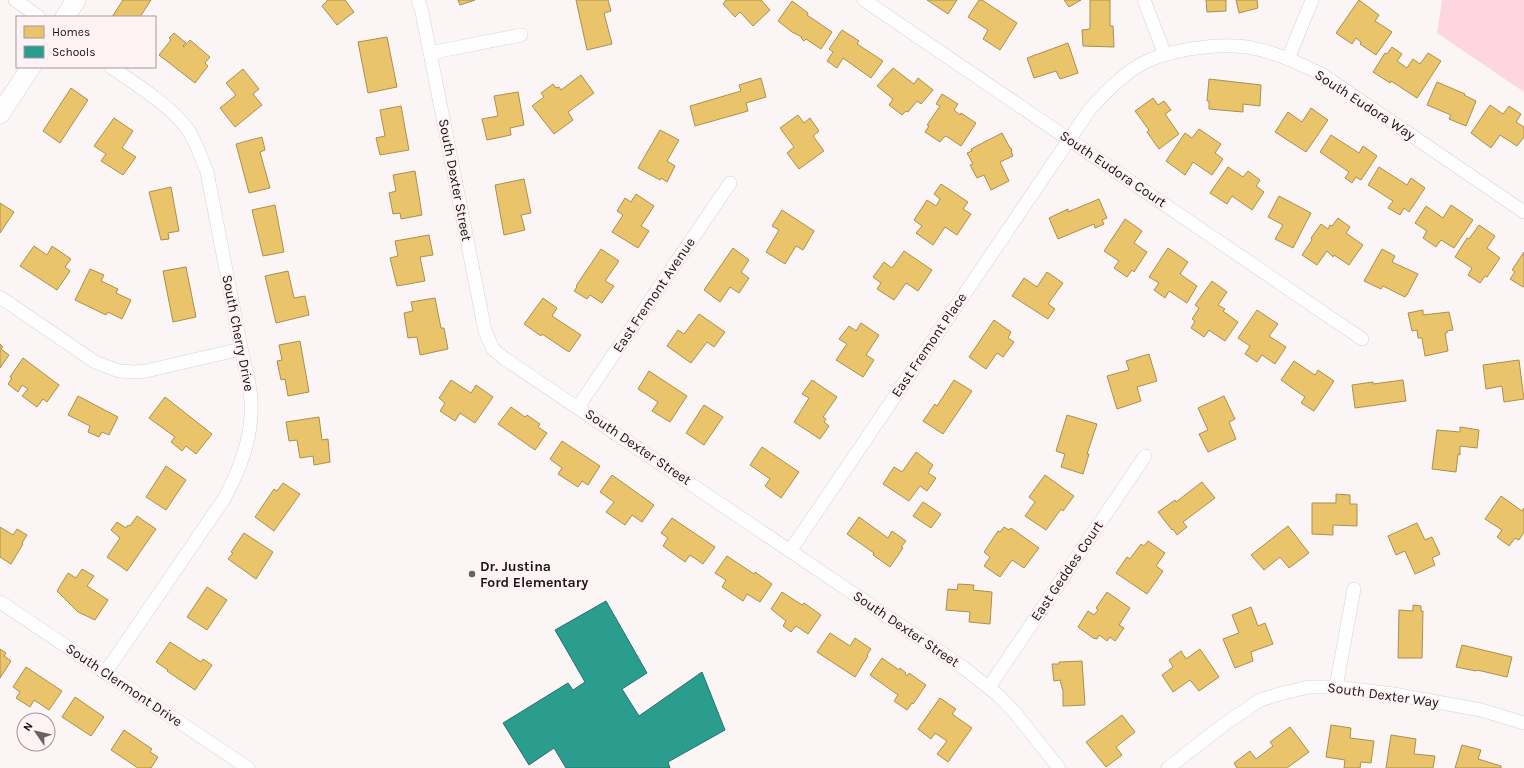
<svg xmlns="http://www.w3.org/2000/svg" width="1524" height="768" font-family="Karla,sans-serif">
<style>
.green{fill:#fdd6df}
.homes{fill:#e9c46a;stroke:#ab8f50}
.schools{fill:#2a9d8f;stroke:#25736a}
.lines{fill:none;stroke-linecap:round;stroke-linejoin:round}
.street-casing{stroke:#d8d1d2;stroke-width:14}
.secondary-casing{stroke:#d8d1d2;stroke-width:20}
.street{stroke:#fffefe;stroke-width:13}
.secondary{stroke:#fffefe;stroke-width:19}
.poi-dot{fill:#696163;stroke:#fff2f4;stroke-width:1.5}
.labels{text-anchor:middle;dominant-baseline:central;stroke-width:4;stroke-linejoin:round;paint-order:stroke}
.street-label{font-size:14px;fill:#1a1214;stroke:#fff2f4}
.poi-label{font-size:14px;font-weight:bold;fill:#1a1214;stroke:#fff2f4;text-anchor:start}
</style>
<rect width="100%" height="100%" fill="#fcf5f6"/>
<path class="green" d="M1442,0H1524V92L1437,33Z"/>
<g class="homes">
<path d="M123,0H151L140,17H112Z"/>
<path d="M327,0H345L354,12L337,25L322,6L327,1Z"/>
<path d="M458,0H475L460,5Z"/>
<path d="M576,0H608L611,11L604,13L612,44L587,50Z"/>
<path d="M726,0H761L770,10L753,26L740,12L735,17L723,4Z"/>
<path d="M927,0H957L948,14Z"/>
<path d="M979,0H982L1017,23L1000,50L983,39L988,30L968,17Z"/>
<path d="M1064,0H1081L1069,7Z"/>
<path d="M1090,0H1110V26H1113L1114,47L1083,46L1082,30L1090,29Z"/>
<path d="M1206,0H1226V11L1207,12Z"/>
<path d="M1236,0H1257L1258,8L1239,13Z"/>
<path d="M1359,0L1379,15L1375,21L1392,32L1376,55L1360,44L1361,42L1356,38L1352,44L1336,33Z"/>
<path d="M792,1L808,13L807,15L832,32L821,49L806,39L804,41L801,38L802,37L792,32L778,21Z"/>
<path d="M842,30L859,41L857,44L883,61L871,78L843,58L837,68L827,61L833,52L829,49Z"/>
<path d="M174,33L186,43L183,46L184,47L190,40L210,57L205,63L208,66L195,83L159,55L171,40L169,38Z"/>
<path d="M387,37L397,87L368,93L358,42Z"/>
<path d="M1068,43L1078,73L1060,79L1056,71L1034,78L1027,58Z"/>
<path d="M1392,47L1402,54L1397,61L1407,68L1413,59L1420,64L1428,53L1441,61L1417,98L1391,81L1390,83L1373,72L1385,53L1387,54Z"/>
<path d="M893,68L914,84L918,78L933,90L921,104L917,101L908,112L906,111L902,115L889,105L893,99L877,86Z"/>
<path d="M243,69L259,89L253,94L262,105L235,127L220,108L236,95L226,83Z"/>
<path d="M581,75L594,93L568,112L573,120L554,134L532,106L544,97L541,93L553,84L556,88L559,87L561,90Z"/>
<path d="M761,78L766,97L746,103L748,111L695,126L690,106L741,91L739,85Z"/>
<path d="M1209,79L1261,85L1260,106L1243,104V112L1209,109V101H1207Z"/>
<path d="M1437,82L1465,94L1464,95L1476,101L1466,126L1449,119L1451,115L1427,105Z"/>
<path d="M71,88L88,100L60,143L43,131Z"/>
<path d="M518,92L524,125L510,128L511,135L487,140L482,119L498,116L494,96Z"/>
<path d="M942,94L958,104L954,110L960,115L961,113L976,123L961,146L946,136L944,137L940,142L925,132L929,126L927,125L940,106L936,104Z"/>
<path d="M1153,98L1158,105L1164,101L1171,110L1165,114L1179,134L1159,149L1147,132L1149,130L1135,111Z"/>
<path d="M1490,105L1503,114L1509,106L1521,114L1516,122L1524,127V137L1517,146L1500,135L1491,148L1471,133Z"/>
<path d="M401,106L409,150L380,155L376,138L385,136L380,110Z"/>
<path d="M1311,108L1328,120L1306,152L1275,132L1288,112L1302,122Z"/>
<path d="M798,115L804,123L810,118L819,131L813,136L824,151L799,169L787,153L794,147L780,128Z"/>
<path d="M114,118L133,131L122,148L136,157L123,175L101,161L106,154L94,146Z"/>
<path d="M1199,129L1221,144L1215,153L1223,159L1212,175L1193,162L1185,175L1166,161L1185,133L1192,138Z"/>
<path d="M660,130L679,140L667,161L675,166L667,182L661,178L660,180L638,168Z"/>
<path d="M1002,133L1010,148H1011L1012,151H1011L1013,156L1000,162L1009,181L991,190L984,175L977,178L970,165L973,164L967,153L972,151L971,149Z"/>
<path d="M1331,135L1359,153L1363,146L1377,156L1361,180L1356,177L1352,183L1345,178L1349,172L1320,152Z"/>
<path d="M262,137L265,150L260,152L270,188L249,193L236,144Z"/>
<path d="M1228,167L1243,177L1248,171L1260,180L1256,186L1264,192L1252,210L1232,196L1227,204L1210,193Z"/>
<path d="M1379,167L1407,185L1411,178L1425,188L1409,212L1404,208L1400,215L1388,208L1393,201L1368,185Z"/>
<path d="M415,171L422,215L401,219L400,213L393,214L389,193L396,191L393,175Z"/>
<path d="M524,179L531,213L521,215L525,230L504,235L495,185Z"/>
<path d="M941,184L968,202L963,209L971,214L957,235L945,227L933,245L916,233L922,226L914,220L927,200L936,206L940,199L934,194Z"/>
<path d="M171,187L179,231L168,233L169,239L161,240L149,192Z"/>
<path d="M636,194L654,206L641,226L649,231L638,248L612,232L623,215L617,211L625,198L631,202Z"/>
<path d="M1279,196L1311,213L1293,248L1275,239L1283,225L1268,217Z"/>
<path d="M1099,199L1107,218L1102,220L1104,224L1095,228L1094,224L1058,239L1049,218L1068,209V212Z"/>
<path d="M0,203L14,212L0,233Z"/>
<path d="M275,205L284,252L263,256L252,210Z"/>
<path d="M1451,205L1473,220L1454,248L1441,240L1436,247L1423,238L1427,231L1415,223L1426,206L1443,218Z"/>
<path d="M782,210L814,231L803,250L796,246L785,264L766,252L779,230L772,226Z"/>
<path d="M1338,218L1350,227L1346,233L1363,245L1349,265L1334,255L1333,257L1327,251L1317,265L1302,255L1312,240L1311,238L1321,224L1328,229L1330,225L1332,226Z"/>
<path d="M1125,219L1142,231L1134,243L1147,252L1134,272L1132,270L1127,277L1114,268L1119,261L1104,251Z"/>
<path d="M1479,225L1495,236L1487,248L1500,258L1487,277L1485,276L1480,283L1468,275L1472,268L1455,257L1467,238L1469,239Z"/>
<path d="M429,235L433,255L420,257L425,281L397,286L390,258L398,256L395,241Z"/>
<path d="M34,246L47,255L52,246L71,259L65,267L70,271L57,290L20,266Z"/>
<path d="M733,248L749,260L741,272L749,278L739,293L730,287L720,302L704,290Z"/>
<path d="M1168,248L1188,262L1180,274L1197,286L1187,303L1169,291L1165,298L1154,290L1159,283L1149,277Z"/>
<path d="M601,249L619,261L605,281L614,286L602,303L590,295L587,299L574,291L577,287L576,286Z"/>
<path d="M1382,249L1395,256L1392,262L1418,274L1407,295H1406L1405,297L1383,286L1381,289L1364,281Z"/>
<path d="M904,251L932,270L918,291L906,283L894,300L877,289L881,283L873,277L884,262L892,268Z"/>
<path d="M1524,252V286L1523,287L1510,279L1515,272L1512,270Z"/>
<path d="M186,267L196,317L173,322L163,271Z"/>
<path d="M90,269L104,275L101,281L118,289L116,293L131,300L122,319L108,312L106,315L75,300Z"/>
<path d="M288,271L294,298L305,296L309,315L276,323L265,276Z"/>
<path d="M1047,272L1063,283L1048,304L1055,309L1048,319L1012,296L1024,278L1037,287Z"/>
<path d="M1212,281L1227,292L1218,305L1225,309L1223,311L1238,322L1225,341L1210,331L1209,330L1204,337L1191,328L1195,321L1192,319L1199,308L1195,305Z"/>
<path d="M435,298L441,328H444L448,349L420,355L417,337L408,338L404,313L413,311L411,302Z"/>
<path d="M543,298L557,308L552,316L581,335L569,352L542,334L541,336L524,324Z"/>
<path d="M1257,310L1278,324L1269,336L1286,347L1275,364L1262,355L1257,362L1245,354L1250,346L1238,338Z"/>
<path d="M1423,310V315L1449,312L1453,330L1447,331V333H1445L1448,351L1425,356L1422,338H1418L1417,330L1412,331L1408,313Z"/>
<path d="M699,314L725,332L714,347L707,342L691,363L667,346L678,330L684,334Z"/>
<path d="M994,320L1011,332L1008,338L1014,342L1003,357L997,353L986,369L969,357Z"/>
<path d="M861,323L879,335L866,355L874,360L863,377L836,360L847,344L839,339L849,326L856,331Z"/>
<path d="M300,341L309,392L288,396L285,379L281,380L277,361L282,360L279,345Z"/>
<path d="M0,344L3,347L1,349L9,355L0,368Z"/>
<path d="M1149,354L1157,381L1137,387L1141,401L1117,409L1107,376L1129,370L1126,361Z"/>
<path d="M23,358L59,385L47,402L43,399L37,407L22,396L28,389L22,385L18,392L8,384L12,378L10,377Z"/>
<path d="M1519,360L1524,399L1504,402L1502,386L1486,389L1483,365Z"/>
<path d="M1294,361L1315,375L1318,370L1334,381L1314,411L1301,403L1305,397L1281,380Z"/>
<path d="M649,371L687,396L670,422L652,411L658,402L638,389Z"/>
<path d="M451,380L471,393L476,385L493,397L475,423L460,413L455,421L440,411L445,403L439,398Z"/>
<path d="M812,380L837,397L823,417L826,419L824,422L829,426L820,439L794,422L809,398L802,394Z"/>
<path d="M954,380L972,391L943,434L923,421L935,404L937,406Z"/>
<path d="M1403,380L1406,401L1355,408L1352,385L1373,382V384Z"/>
<path d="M78,396L118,417L109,435L102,432L99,437L88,432L90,426L68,415Z"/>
<path d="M1224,396L1235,419L1229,422L1236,439L1208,452L1199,434L1208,430L1198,408Z"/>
<path d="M165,397L212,434L196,454L186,446L182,451L171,442L175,437L149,418Z"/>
<path d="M704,405L723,417L704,445L686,433Z"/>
<path d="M511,407L525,417L527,415L540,424L538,427L547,433L535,450L498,424Z"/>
<path d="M1067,415L1097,424L1087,454H1089L1083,474L1061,467L1065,454L1056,451Z"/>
<path d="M319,417L322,440L328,439L330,462L314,465L313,456L300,458L297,440L289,441L286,422Z"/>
<path d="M1460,427L1479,430L1477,448L1460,446V455L1458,454L1456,472L1432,469L1437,430L1460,432Z"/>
<path d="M562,441L600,466L588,485L582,481L578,487L558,474L562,468L550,459Z"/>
<path d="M762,447L799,472L781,498L765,486L770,479L750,465Z"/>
<path d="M916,452L933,465L928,473L936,478L927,491L920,486L909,501L883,484L894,467L902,472Z"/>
<path d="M166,466L186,480L166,510L146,497Z"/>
<path d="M612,475L654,505L642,522L632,515L625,525L606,512L614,502L600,492Z"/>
<path d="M1045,475L1074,496L1063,511L1061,509L1046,530L1025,516L1035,502L1029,497Z"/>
<path d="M1202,482L1215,498L1183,522L1187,527L1177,535L1173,529L1172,530L1158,512L1175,500L1176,502Z"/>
<path d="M283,483L300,494L274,531L255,517L274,489L277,491Z"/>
<path d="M1336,494L1350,495V504H1357V526L1333,525V535L1312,534V503H1336Z"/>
<path d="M1501,496L1522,511L1524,508V532L1519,540L1515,538L1509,546L1497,537L1502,530L1485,519Z"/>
<path d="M923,502L941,514L931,528L913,516Z"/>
<path d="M137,516L156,529L127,571L107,557L120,538L111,530L117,522L126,528L128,525L130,526Z"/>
<path d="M859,517L888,538L892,531L906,541L901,547L903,548L890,567L873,555L874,553L847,534Z"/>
<path d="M672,518L715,547L703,564L690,555L685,562L663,546L668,538L661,533Z"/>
<path d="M1417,523L1425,540L1432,537L1440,554L1432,558L1435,565L1415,574L1405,551L1396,555L1388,536Z"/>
<path d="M1288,526L1309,553L1289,568L1280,557L1264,570L1251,555Z"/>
<path d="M0,527L13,535L17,529L27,535L22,543L23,544L11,564L0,557Z"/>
<path d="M1004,527L1009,530L1011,528L1039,548L1024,568L1012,560L1000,577L984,566L990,557L984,552L998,531L1000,532Z"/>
<path d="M244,533L273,552L256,579L228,559L233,553L231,552Z"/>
<path d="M1148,541L1165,553L1156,566L1163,571L1147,594L1116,573L1127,557L1130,559L1141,544L1144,546Z"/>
<path d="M727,556L754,574L755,572L772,584L760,602L747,594L743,601L722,587L726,580L715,573Z"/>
<path d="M82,569L94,576L87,586L108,600L95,620L78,612L57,591L68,573L76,578Z"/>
<path d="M958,584L974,585L973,590L992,592L990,624L969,622L970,612L946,610L948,589L957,590Z"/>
<path d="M207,587L227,600L207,630L187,617Z"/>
<path d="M782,592L802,605L804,603L821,615L808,634L796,626L791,632L783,626L786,621L771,609Z"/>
<path d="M1107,592L1130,608L1119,625L1124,628L1115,641L1110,637L1107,641L1099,635L1097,639L1093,638L1078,627L1088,611L1094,615L1098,610L1096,608Z"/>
<path d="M1413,605L1421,606V611H1423L1422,658H1398L1399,610L1413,611Z"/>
<path d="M1251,607L1258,626L1265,623L1273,644L1251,652L1253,661L1235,668L1223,639L1239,633L1232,615Z"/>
<path d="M830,633L850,646L855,638L871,649L867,655L868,656L855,677L817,652Z"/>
<path d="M170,642L201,662L203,659L212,665L195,690L167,671L168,670L156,662Z"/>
<path d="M1462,645L1512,657L1507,677L1477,670L1476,671L1456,667Z"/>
<path d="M0,649L6,653L4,656L11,661L0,678Z"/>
<path d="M1200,649L1219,677L1199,691L1190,680L1173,692L1162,675L1173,667L1169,660L1181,651L1186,659Z"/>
<path d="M882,658L899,670L900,668L906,673L905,674L907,676L909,673L926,685L913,704L912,703L907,710L894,701L898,695L870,675Z"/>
<path d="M1082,661L1085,705L1063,706V691L1060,680L1054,681L1052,664H1059V662Z"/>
<path d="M26,667L62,691L49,710L34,700L30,707L16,698L20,692L13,687Z"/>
<path d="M75,697L104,717L91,736L62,717Z"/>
<path d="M940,698L956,709L952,714L972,728L948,762L937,754L947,741L935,733L931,739L918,729Z"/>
<path d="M1122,715L1135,732L1116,747L1122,755L1106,767L1086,742Z"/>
<path d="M1331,725L1351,728L1350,738L1374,741L1371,763L1361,762L1360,768H1344L1345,760L1326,757Z"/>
<path d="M1290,727L1309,752L1287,768H1237L1234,763L1250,751L1256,759L1273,746L1270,742Z"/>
<path d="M124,730L152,749L150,752L158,757L151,768H138L111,750Z"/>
<path d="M1391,735L1416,739L1414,754L1435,756L1433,768H1386Z"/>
<path d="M1462,745L1481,750L1478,759L1501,766V768H1455Z"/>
</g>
<path class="schools" d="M606,601L647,673L622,689L639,716L702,672L725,730L668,762L670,768H566L554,748L529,765L503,723L568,683L573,690L585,682L555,630Z"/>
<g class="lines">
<defs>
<g id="street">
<path d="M15,0L39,17"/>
<path d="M418,0L422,12L485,331L493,349L505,359L964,668L999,696L1016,714L1059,768"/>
<path d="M864,0L1362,339"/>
<path d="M1144,0L1165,55"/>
<path d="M430,53L521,35"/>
<path d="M1288,59L1312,0"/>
<path d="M0,297L95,362L119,371L135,372L146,371L241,349"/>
<path d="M578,407L730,183"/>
<path d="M790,551L1090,109C1105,93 1119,78 1138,66C1166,49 1225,41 1257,49C1280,54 1302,65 1323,75L1524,212"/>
<path d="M0,602L248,768"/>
<path d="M105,673L224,499C238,473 250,445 251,415C253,388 243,364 239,337C228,282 218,227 207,172C201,158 196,140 186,127C169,105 134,83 111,67"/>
<path d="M989,687L1145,456"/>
<path d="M1336,687L1354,589"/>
<path d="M1168,768L1226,723L1260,700L1283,693L1309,687H1336L1393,694L1481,710L1524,723"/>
</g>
<g id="secondary">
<path d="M65,17L76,0"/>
<path d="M0,114L31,67"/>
</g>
</defs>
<use href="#street" class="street-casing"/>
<use href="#secondary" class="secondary-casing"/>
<use href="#street" class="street"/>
<use href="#secondary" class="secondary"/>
</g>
<circle class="poi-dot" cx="472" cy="574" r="4"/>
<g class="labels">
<g class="street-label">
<text transform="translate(1365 105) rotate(33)">South Eudora Way</text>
<text transform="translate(1113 169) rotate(34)">South Eudora Court</text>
<text transform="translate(455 180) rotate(79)">South Dexter Street</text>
<text transform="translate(654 295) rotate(-56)">East Fremont Avenue</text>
<text transform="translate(238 333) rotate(79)">South Cherry Drive</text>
<text transform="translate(929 345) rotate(-56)">East Fremont Place</text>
<text transform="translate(638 447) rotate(34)">South Dexter Street</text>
<text transform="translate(1067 571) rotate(-56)">East Geddes Court</text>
<text transform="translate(906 629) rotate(34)">South Dexter Street</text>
<text transform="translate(124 685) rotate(34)">South Clermont Drive</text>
<text transform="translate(1383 695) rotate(8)">South Dexter Way</text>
</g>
<g class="poi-label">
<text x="480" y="566">Dr. Justina<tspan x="480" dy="16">Ford Elementary</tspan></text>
</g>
</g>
<rect x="16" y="16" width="140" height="52" fill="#fff2f4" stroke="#a3989a"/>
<rect x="24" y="26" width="20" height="12" fill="#e9c46a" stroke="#a3989a"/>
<text x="52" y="36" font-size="12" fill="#1a1214">Homes</text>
<rect x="24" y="46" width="20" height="12" fill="#2a9d8f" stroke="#a3989a"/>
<text x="52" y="56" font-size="12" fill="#1a1214">Schools</text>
<g transform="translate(36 732) rotate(304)"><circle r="19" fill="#fff2f4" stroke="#a3989a"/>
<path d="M0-3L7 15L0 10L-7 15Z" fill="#696163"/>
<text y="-6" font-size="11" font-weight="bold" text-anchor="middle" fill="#1a1214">N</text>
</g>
</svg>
